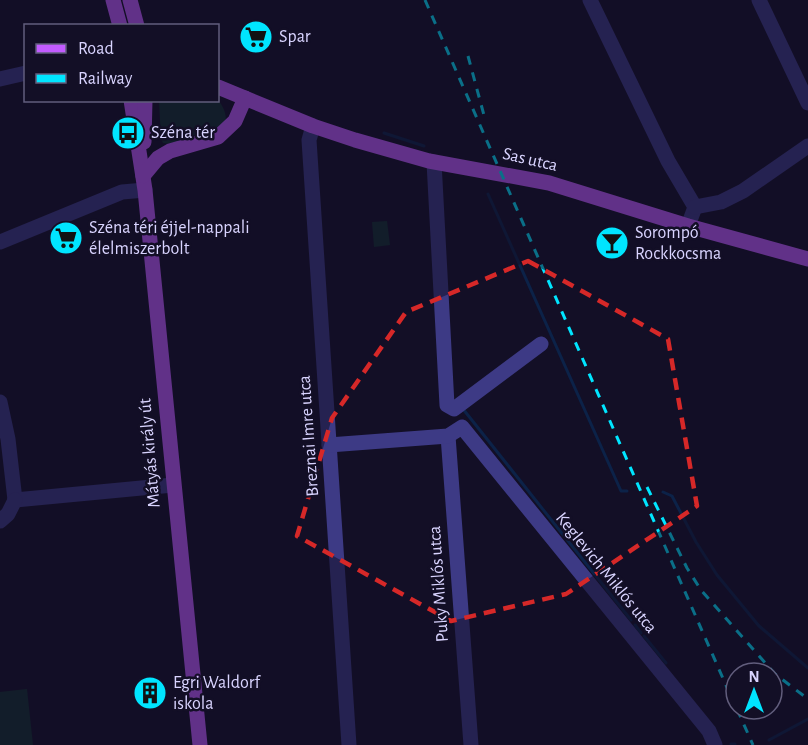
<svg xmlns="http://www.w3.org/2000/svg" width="808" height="745" font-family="'Alegreya Sans',sans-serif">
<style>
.green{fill:#12302f}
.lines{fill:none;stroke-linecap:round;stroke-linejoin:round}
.stream{stroke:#0c2248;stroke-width:3}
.minor{stroke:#3d3a85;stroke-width:15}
.major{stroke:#c25bff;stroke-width:15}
.rail{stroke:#00e5ff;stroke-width:3;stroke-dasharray:9 8;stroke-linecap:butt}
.marked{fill:none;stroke:#d62828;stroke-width:4.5;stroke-dasharray:12 8;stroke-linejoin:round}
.labels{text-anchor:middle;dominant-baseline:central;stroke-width:5;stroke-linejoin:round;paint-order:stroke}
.poi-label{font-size:18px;fill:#d9d4ff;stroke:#130f26;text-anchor:start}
.street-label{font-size:18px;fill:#d9d4ff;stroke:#130f26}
</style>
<rect width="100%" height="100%" fill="#130f26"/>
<g class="green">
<path d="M218,100C226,109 231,126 217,133C205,139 184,141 170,144L163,143L161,139L159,101Z"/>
<path d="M387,221L390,245L374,247L372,222Z"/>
<path d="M27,689L33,745H0V692Z"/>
</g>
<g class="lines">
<g class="stream">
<path d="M384,133L424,146"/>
<path d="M488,194L621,491H627"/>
<path d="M463,409L631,620"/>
<path d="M663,492L672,496L696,542L717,575L759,626L808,668"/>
<path d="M635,625L641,633"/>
<path d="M644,636L666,663"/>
<path d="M769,740L808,719"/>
<path d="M731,744H735"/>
</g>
<g class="minor">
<path d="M590,0L668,161L695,207L688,226"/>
<path d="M759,0L808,103"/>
<path d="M0,79L26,73"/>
<path d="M313,126L309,140L349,745"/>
<path d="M434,162L447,405L454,409L541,344"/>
<path d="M695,207L721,202L743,191L808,146"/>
<path d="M0,242L122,192L145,190"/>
<path d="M0,402L8,439L15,500"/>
<path d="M448,436L471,745"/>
<path d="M329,445L448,436L462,427L709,731L715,745"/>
<path d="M15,500L173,485"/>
<path d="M0,521L8,514L15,500"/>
</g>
<g class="major">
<path d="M113,0L120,26"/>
<path d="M130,0L137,26"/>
<path d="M218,87L313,126L355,140L429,161L549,183L688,226L808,259"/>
<path d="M131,100L145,190L200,745"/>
<path d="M144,142L145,100"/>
<path d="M143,176L158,158L170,151L218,137L235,121L245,98"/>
</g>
<g class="rail">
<path d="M425,0L736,708"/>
<path d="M468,56L485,119"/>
<path d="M647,487L687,568L701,590L775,674L808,699"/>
<path d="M737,709L753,745"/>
</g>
</g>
<path d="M0 0H808V745H0ZM528,261L668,339L697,506L566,594L451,621L297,536L332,418L406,312Z" fill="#130f26" fill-opacity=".55" fill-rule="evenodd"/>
<path class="marked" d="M528,261L668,339L697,506L566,594L451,621L297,536L332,418L406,312Z"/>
<defs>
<symbol id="supermarket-disc" viewBox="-11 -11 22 22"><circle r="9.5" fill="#00e5ff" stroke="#130f26"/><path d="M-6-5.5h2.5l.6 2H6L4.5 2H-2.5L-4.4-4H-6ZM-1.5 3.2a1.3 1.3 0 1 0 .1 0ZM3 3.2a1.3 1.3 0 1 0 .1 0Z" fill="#111"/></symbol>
<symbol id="bus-disc" viewBox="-11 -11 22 22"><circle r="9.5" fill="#00e5ff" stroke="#130f26"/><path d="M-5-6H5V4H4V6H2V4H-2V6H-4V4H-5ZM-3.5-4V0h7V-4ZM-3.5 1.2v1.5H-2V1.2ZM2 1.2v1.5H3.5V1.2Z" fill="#111"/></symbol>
<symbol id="bar-disc" viewBox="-11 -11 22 22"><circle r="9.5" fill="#00e5ff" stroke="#130f26"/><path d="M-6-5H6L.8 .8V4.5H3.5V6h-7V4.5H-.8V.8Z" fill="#111"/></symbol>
<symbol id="building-disc" viewBox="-11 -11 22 22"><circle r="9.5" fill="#00e5ff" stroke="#130f26"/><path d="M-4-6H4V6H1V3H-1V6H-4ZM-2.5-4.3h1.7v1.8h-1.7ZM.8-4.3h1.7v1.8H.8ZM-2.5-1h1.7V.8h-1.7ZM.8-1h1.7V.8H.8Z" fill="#111"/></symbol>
</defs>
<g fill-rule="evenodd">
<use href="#supermarket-disc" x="237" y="18" width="38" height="38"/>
<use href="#bus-disc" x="109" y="114" width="38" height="38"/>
<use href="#supermarket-disc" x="47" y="219" width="38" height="38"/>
<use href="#bar-disc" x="593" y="224" width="38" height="38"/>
<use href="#building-disc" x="131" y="674" width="38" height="38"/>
</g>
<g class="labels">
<g class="poi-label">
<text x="279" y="37">Spar</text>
<text x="151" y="133">Széna tér</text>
<text x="89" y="228">Széna téri éjjel-nappali<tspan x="89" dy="21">élelmiszerbolt</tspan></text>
<text x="635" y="233">Sorompó<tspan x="635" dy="21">Rockkocsma</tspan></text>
<text x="173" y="683">Egri Waldorf<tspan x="173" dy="21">iskola</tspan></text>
</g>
<g class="street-label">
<text transform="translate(530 160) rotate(13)">Sas utca</text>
<text transform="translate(309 436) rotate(-94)">Breznai Imre utca</text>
<text transform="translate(150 453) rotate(-95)">Mátyás király út</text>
<text transform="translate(606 573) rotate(51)">Keglevich Miklós utca</text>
<text transform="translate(439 584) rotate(-94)">Puky Miklós utca</text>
</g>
</g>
<rect x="24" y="24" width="195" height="78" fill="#130f26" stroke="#625e7d" stroke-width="1.5"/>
<rect x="36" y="44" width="30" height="9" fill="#c25bff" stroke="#625e7d" stroke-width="1.5"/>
<text x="78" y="54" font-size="18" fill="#d9d4ff">Road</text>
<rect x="36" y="74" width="30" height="9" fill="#00e5ff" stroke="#625e7d" stroke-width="1.5"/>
<text x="78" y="84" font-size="18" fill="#d9d4ff">Railway</text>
<g transform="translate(754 691)"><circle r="28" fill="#130f26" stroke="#625e7d" stroke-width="1.5"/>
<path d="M0-4.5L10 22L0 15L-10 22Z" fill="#00e5ff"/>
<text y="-9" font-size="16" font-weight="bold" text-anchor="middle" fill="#d9d4ff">N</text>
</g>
</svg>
